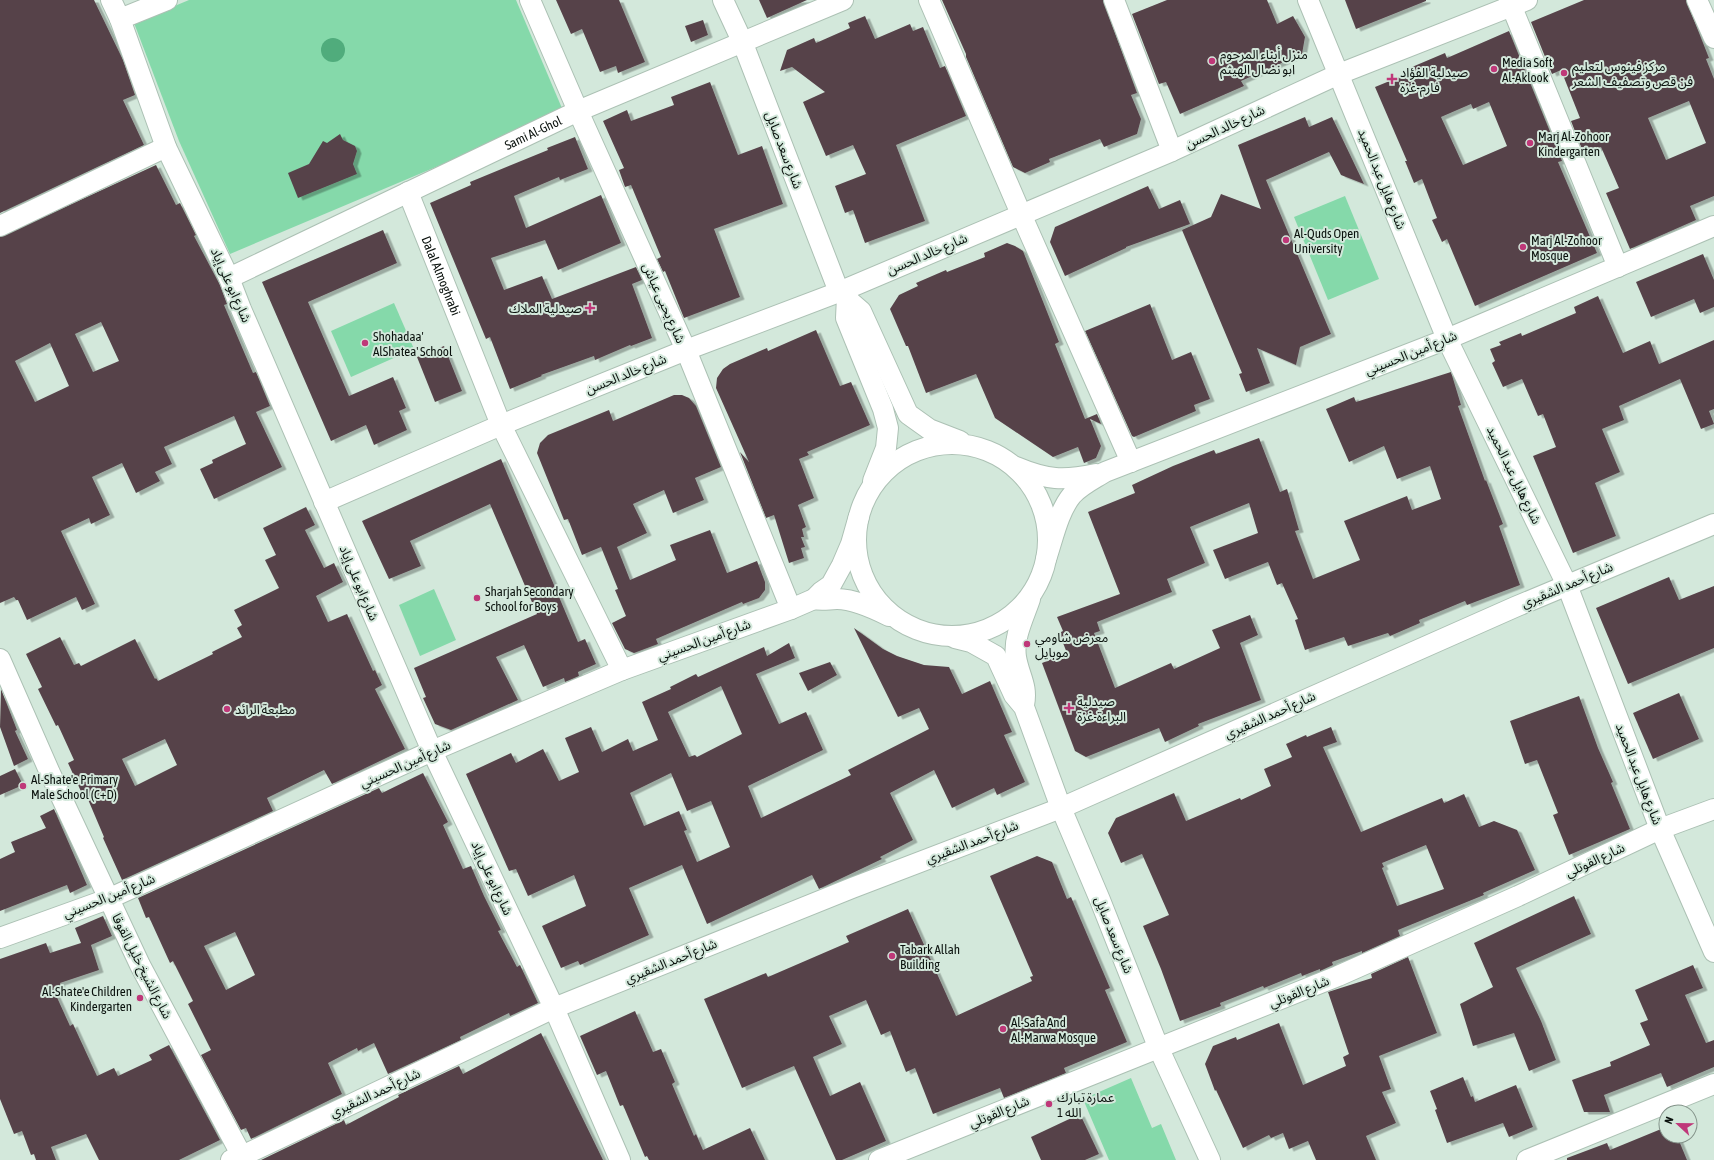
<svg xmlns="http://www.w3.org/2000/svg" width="1714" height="1160" font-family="'Asap Condensed','Noto Sans Arabic',sans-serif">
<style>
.green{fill:#85d9aa}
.water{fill:#50ac7c}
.building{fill:#57434a;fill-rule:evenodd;filter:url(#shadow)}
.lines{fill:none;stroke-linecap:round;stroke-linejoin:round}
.minor-casing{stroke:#acc1b4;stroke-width:22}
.minor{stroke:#fff;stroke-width:20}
.poi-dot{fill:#bf3879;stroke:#d3e8db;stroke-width:1.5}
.labels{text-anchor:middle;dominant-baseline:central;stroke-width:4;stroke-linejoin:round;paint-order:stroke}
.poi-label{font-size:13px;fill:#0a110d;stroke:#d3e8db;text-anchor:start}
.street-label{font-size:13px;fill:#0a110d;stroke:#d3e8db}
</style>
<defs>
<filter id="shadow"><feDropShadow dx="4.5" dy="2.5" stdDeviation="0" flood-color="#0004"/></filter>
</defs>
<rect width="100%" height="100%" fill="#d3e8db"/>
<g class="green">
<path d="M189,0H516L564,113L230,254L179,141L134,23Z"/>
<path d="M1345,196L1379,279L1328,300L1294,217Z"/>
<path d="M394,303L414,349L351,377L331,331Z"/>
<path d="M434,589L456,640L420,656L399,605Z"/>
<path d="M1131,1078L1152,1128L1161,1124L1176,1160H1109L1083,1099Z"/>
</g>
<circle class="water" cx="333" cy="50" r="12"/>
<g class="building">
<path d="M0,0H94L123,60L135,95L123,100L144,145L0,213Z"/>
<path d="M556,0H619L645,62L618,73L616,66L600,72L582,29L571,34Z"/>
<path d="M759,0H807L767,18Z"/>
<path d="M942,0H1103L1137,93L1131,95L1141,119L1137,134L1104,147L1100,139L1049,159L1050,162L1025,173L1013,167L966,57V54Z"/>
<path d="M1167,0H1267L1277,24L1293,16L1305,37L1302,54L1241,81L1244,86L1180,114L1166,82L1159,84L1132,14Z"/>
<path d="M1345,0H1426V1L1356,29Z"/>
<path d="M1584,0H1686L1709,58L1706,59L1714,79V196L1690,206L1696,220L1630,249L1606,193L1619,188L1601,147L1589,152L1588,150L1583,152L1571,121L1580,118L1561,70L1552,74L1531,22ZM1689,101L1706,143L1666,160L1648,118Z"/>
<path d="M865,16L875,39L910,24L913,31L923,27L940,68L945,66L966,116L896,145L925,221L865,243L853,210L845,213L835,186L866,174L853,145L826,156L803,102L825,92L792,67L780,71L787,50L814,38L816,43L850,28L848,23Z"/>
<path d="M703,20L708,35L691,42L685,26Z"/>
<path d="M1509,31L1562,161L1558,162L1597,253L1475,306L1447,239L1442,242L1432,220L1437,218L1422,179L1414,183L1405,161H1407L1375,87L1414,71L1412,67L1445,53L1447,58ZM1489,102L1507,146L1463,165L1441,117L1471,104L1473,109Z"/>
<path d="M710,82L738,155L762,146L783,204L714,229L740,297L684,318L665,271L663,272L657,259L661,257L631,185L625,187L619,170L624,168L603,121L627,110L631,121L674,105L671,97Z"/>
<path d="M1305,117L1309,127L1332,117L1364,184L1341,175L1329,152L1266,180L1331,334L1300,347L1296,365L1257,348L1270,383L1246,392L1239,374L1242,373L1182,230L1211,217L1221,194L1261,209L1238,145Z"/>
<path d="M340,134L343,140L355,146L357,151L353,164L357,174L298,198L288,173L309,164L323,141L327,143Z"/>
<path d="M575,137L588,169L560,180L559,177L514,196L526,228L601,195L621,243L558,270L545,240L491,258L504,290L542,276L552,299L636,267L642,280L632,284L652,338L631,346L630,345L595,360L594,356L541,375L542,376L510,389L490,337L486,339L430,203L471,185L470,182L548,150L547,148Z"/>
<path d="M156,165L176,205L180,203L196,235L194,236L220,285L227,304L224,305L253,373L256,372L270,406L256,412L282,467L214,499L200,469L213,463L212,460L246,444L234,416L164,447L172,464L155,472L160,481L136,493L122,463L92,477L110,515L91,524L89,518L61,531L95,604L82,610L76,597L27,620L18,600H16L14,597L0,603V237ZM101,322L119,361L93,372L75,334ZM50,343L69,386L35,402L15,361Z"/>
<path d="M1148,186L1159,209L1180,200L1190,224L1126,247V248L1065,276L1050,242L1055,227Z"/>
<path d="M383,230L397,263L308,302L349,396L393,377L406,408L399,411L407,430L374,445L366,425L331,441L262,282Z"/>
<path d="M1007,243L1015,246L1023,251L1059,342L1055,344L1085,419L1097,414L1101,424L1090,419L1101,446L1096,458L1084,463L1078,447L1053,457L995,418L976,374L926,393L908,346H906L890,309L899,295L918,286L916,283L946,270L947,272L985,257L984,253Z"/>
<path d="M1703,254L1714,280V307L1700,313L1694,299L1651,317L1636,282Z"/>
<path d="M1598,296L1623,353L1650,341L1659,364L1714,340V409L1709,411L1714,424L1701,429L1680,379L1619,406L1624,420L1602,429L1620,472L1595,483L1616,536L1573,553L1533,456L1556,447L1543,414L1538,416L1522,379L1503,387L1492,363L1495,361L1490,349L1501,345L1499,342L1521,333L1522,336L1576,313L1574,307Z"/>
<path d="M1150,304L1172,360L1191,352L1210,399L1194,405L1196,411L1134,437L1132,436L1085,331Z"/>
<path d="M816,330L840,386L851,382L870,425L807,452L809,455L799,459L814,498L798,505L806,527L802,529L804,537H801L805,547L801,548L804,558L789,563L774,515L766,518L740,452L749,462L716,388L717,378L723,369L730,364L767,348L768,351Z"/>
<path d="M444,346L462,391L435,402L417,357Z"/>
<path d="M1451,372L1461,405L1458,406L1485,481L1486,480L1503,524L1499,526L1520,585L1467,605L1465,601L1419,620L1420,623L1390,636L1388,633L1348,646L1344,637L1305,650L1295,620L1298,619L1282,583L1277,585L1268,562L1225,579L1213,550L1258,533L1249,503L1190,527L1205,563L1167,579L1172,592L1097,622L1100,631L1094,633L1115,688L1171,663L1174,669L1220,648L1212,630L1250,615L1258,635L1240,643L1261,700L1198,724L1199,726L1165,742L1159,728L1086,757L1075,751L1042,663L1067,653L1059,633L1063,631L1057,617L1120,594L1088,512L1135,493L1132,485L1173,466L1214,450L1216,454L1259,438L1280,492L1287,489L1299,530L1295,531L1313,579L1360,560L1344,521L1407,496L1412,510L1441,499L1430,466L1397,479L1384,446L1349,462L1326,409L1354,397L1356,402Z"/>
<path d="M674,395H682L689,398L696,406L721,467L695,478L704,500L673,513L664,490L633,504L647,533L617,547L630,580L676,560L670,545L710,530L727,573L757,561L765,582V590L759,598L743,604L742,602L656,639L658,644L634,653L625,649L612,623L626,616L615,590L618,589L601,547L582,555L568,519L564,520L537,453L540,443L548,435L609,410L613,421Z"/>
<path d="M501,459L578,642L585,639L596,664L578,672L579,676L565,682L564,678L543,687L524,645L496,657L518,700L451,730L435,724L423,698L426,697L414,668L537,614L490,504L410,541L421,566L389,579L362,521Z"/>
<path d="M306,507L315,525L305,530L324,568L334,563L343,582L316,596L328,622L347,614L373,671L375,670L382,685L375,689L405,749L332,784L324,770L267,798L273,811L122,880L103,838L104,837L87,797L84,798L68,763L74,760L58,725L56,726L38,689L42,687L26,654L60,637L74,665L79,663L81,666L135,639L155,679L156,678L158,681L213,654L212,652L242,637L237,628L242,625L234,610L279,588L265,560L276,555L263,528ZM165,739L177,765L135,786L122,759Z"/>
<path d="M1669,577L1679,600L1714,586V648L1628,684L1596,608Z"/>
<path d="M854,628L883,649L897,656L924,665L949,667L962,694L990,681L1012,732L1004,735L1025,782L997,795L994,788L952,808L934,770L890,793L913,840L880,857L882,859L819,889L812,875L707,924L682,865L629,888L649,935L580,965L578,961L561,968L542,926L586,906L574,875L528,896L516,869L509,871L466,774L511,753L516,763L543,749L559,781L579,772L565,738L591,727L602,752L628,739L633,751L658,740L642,702L671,689L670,687L696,674L698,677L764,647L767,656L789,643L795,658L756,674L779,724L806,712L823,750L748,786L761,818L851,775L848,770L929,729L919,708L898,717ZM721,686L742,734L697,757L695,755L689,757L668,712ZM671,773L687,811L711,801L730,847L697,862L684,831L687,830L679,811L644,826L630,793Z"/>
<path d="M830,662L837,675L808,691L799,673Z"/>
<path d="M1,689L17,730L15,731L28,759L14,766L0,727Z"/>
<path d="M1679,693L1699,739L1653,759L1633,713Z"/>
<path d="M1579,696L1598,748L1613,782L1611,783L1630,829L1569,855L1553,815L1558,813L1537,760L1525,764L1510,721Z"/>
<path d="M1331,727L1337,742L1323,747L1361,832L1442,798L1444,803L1464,794L1479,827L1494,821L1517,830L1535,870L1483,893L1484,895L1398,930L1400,936L1362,953V951L1332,962L1333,965L1320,971V969L1302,976L1301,973L1264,988L1263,986L1220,1003L1221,1006L1180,1021L1161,969L1143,926L1169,915L1142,854L1121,863L1108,833L1116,818L1174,793L1186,821L1240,798L1241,800L1271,786L1264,769L1292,757L1286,744L1306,735L1307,737ZM1426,845L1444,889L1397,906L1382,868L1384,867L1382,863Z"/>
<path d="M15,769L23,785L0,795V776Z"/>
<path d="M423,773L448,822L443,825L463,869L471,866L484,896L501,930L498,931L517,967L520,965L538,1003L510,1016L509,1013L460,1037L461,1040L388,1074L374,1043L358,1051L357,1048L328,1063L342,1094L251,1139L246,1128L241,1130L201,1055L211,1050L188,1004L193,1001L173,961L170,963L149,917L146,918L138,898L379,788L382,793ZM235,932L255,975L226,990L204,946Z"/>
<path d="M54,809L87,885L70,893L67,885L0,911V859L15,852L11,842L46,828L40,816Z"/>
<path d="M1037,856L1052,862L1067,899L1071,897L1110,988L1105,990L1127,1042L1064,1068L1066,1073L1004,1098L1000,1088L933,1114L915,1068L906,1072L890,1031L881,1035L866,1000L829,1016L842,1044L813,1057L830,1096L860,1082L886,1141L842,1160H836L794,1066L742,1088L704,999L766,973L768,977L849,942L846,936L908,909L956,1016L1032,981L1030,977L1033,976L990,876Z"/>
<path d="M1574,896L1591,934L1516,968L1541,1021L1556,1060L1529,1071L1514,1033L1473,1046L1460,1004L1493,987L1474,943Z"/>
<path d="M103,916L112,936L91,945L99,970L60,983L63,990L55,993L70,1026L73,1024L97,1076L114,1068L118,1076L152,1060L149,1055L169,1045L220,1140L179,1160H99L86,1134L51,1147L56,1160H36L34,1154L31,1155L22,1131L14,1134L0,1099V959L46,943L50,953L81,943L75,928Z"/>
<path d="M1408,957L1437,1033L1379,1056L1391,1089L1382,1092L1396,1123L1366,1136L1376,1160H1316L1308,1141L1289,1149L1283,1133L1271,1138L1269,1135L1243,1148L1216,1090L1215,1091L1205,1064L1213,1046L1236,1037L1237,1040L1279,1023L1303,1085L1346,1066L1343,1057L1349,1054L1328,992L1372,978L1371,974Z"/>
<path d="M1693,965L1703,988L1685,995L1706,1043L1714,1040V1067L1667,1087L1661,1073L1604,1095L1610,1112H1584L1572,1080L1611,1066L1610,1062L1650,1045L1640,1023L1648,1020L1635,990Z"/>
<path d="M635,1011L653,1052L661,1049L675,1082L672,1084L694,1136L696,1134L703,1150L750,1128L765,1160H649L647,1156L645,1157L623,1105L620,1106L606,1071L597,1075L580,1036Z"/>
<path d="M541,1033L603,1160H261L344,1120L346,1125L399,1097L398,1095L459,1066L463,1074Z"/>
<path d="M1463,1077L1471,1097L1473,1096L1475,1102L1516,1085L1533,1127L1509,1137L1503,1123L1447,1143L1435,1110L1437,1109L1430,1091Z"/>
<path d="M1080,1114L1099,1154L1085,1160H1041L1031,1137Z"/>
<path d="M1666,1127V1136H1677L1687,1160H1567V1158L1607,1143L1610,1150Z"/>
</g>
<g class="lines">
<defs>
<g id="minor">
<path d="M111,0L120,19L166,147L229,278L241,309L432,751L554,1008L620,1160"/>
<path d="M530,0L578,111L686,350L791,609"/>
<path d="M723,0L742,41L839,292L861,311L908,414L929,429L960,441"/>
<path d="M929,0L1021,214L1131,462"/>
<path d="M1114,0L1172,151"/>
<path d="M1308,0L1447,339L1567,585L1660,829L1714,952"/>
<path d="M1509,0L1618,267"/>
<path d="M1697,0L1714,38"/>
<path d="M120,19L167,0"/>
<path id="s1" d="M408,192L501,425L622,670"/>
<path d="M0,226L166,147"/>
<path id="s2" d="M229,278L578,111L843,0"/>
<path d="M847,297L846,318L883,409L888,428L886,448L873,481"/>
<circle cx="952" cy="540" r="96"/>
<path d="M1016,467C1047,480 1063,481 1096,474"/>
<path d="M324,502L501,425L686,350L839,292L1172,151L1339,74L1527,0"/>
<path d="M1046,559C1053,539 1058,512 1072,495C1081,485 1094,479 1105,472L1447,339L1714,226"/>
<path d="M814,599C822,601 829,599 837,599C854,599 873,608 889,616"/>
<path d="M955,638L971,642L996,656L1014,695L1024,707L1061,808L1100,900L1159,1049L1210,1160"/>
<path d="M0,659L50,773L140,965L244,1160"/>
<path d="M1024,705C1028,685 1019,676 1016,657C1013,638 1024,617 1030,599"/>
<path d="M0,938L108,899L432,751L622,670L791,609L814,599L821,592L831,585L842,565L851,544L859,516"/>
<path d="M231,1160L242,1156L554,1008L852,888L1061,808L1515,607L1714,524"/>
<path d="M879,1160L1338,976L1518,896L1660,829L1714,809"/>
<path d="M1527,1160L1714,1084"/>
</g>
</defs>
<use href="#minor" class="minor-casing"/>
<use href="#minor" class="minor"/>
</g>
<g class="poi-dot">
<circle cx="1212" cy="61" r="4"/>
<circle cx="1494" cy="69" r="4"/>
<circle cx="1564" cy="73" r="4"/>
<path d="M1390 73h4v4h4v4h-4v4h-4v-4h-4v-4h4z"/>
<circle cx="1530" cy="143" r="4"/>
<circle cx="1286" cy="240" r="4"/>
<circle cx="1523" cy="247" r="4"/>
<path d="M588 302h4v4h4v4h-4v4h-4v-4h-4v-4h4z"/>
<circle cx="365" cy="343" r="4"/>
<circle cx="477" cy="598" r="4"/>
<circle cx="1027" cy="644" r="4"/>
<path d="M1067 702h4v4h4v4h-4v4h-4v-4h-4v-4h4z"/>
<circle cx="227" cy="709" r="4"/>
<circle cx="23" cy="786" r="4"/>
<circle cx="892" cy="956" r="4"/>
<circle cx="140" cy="998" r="4"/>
<circle cx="1003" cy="1029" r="4"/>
<circle cx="1049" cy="1104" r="4"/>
</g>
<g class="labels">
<g class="poi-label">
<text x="1220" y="54">منزل أبناء المرحوم<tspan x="1220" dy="15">ابو نضال الهيثم</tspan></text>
<text x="1502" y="62">Media Soft<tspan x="1502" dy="15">Al-Aklook</tspan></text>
<text x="1572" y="66">مركز فينوس لتعليم<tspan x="1572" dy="15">فن قص وتصفيف الشعر</tspan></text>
<text x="1400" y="72">صيدلية الفؤاد<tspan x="1400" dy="15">فارم-غزة</tspan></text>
<text x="1538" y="136">Marj Al-Zohoor<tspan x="1538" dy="15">Kindergarten</tspan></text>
<text x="1294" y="233">Al-Quds Open<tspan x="1294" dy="15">University</tspan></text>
<text x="1531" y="240">Marj Al-Zohoor<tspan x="1531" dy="15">Mosque</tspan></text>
<text x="582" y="308" text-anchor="end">صيدلية الملاك</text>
<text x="373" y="336">Shohadaa'<tspan x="373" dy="15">AlShatea' School</tspan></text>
<text x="485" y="591">Sharjah Secondary<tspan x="485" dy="15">School for Boys</tspan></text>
<text x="1035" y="637">معرض شاومي<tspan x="1035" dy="15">موبايل</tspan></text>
<text x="1077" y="701">صيدلية<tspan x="1077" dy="15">البراءة-غزة</tspan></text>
<text x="235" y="709">مطبعة الرائد</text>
<text x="31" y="779">Al-Shate'e Primary<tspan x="31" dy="15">Male School (C+D)</tspan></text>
<text x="900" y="949">Tabark Allah<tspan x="900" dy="15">Building</tspan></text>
<text x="132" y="991" text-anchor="end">Al-Shate'e Children<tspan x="132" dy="15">Kindergarten</tspan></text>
<text x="1011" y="1022">Al-Safa And<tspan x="1011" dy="15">Al-Marwa Mosque</tspan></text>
<text x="1057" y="1097">عمارة تبارك<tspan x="1057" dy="15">الله 1</tspan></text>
</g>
<g class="street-label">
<text transform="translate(1225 127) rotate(-25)">شارع خالد الحسن</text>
<text stroke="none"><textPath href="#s2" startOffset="337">Sami Al-Ghol</textPath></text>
<text transform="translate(784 150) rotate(69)">شارع سعد صايل</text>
<text transform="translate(1382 179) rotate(68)">شارع هايل عبد الحميد</text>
<text transform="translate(927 254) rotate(-23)">شارع خالد الحسن</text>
<text stroke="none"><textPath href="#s1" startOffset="90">Dalal Almoghrabi</textPath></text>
<text transform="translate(231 285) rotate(66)">شارع ابو على إياد</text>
<text transform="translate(664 303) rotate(66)">شارع يحيى عياش</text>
<text transform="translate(1411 353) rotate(-22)">شارع أمين الحسيني</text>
<text transform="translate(626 374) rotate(-22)">شارع خالد الحسن</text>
<text transform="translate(1514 475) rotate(64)">شارع هايل عبد الحميد</text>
<text transform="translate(359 583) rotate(67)">شارع ابو على إياد</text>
<text transform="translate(1567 585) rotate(-23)">شارع أحمد الشقيري</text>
<text transform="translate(704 640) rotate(-20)">شارع أمين الحسيني</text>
<text transform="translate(1270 715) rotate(-24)">شارع أحمد الشقيري</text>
<text transform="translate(405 764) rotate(-24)">شارع أمين الحسيني</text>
<text transform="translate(1639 774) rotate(69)">شارع هايل عبد الحميد</text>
<text transform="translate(972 842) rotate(-21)">شارع أحمد الشقيري</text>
<text transform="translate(1595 860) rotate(-25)">شارع القوتلي</text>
<text transform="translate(492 878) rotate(65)">شارع ابو على إياد</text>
<text transform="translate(109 896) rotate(-22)">شارع أمين الحسيني</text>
<text transform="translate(1114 935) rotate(68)">شارع سعد صايل</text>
<text transform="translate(671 961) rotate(-22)">شارع أحمد الشقيري</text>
<text transform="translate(142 966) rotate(63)">شارع الشيخ خليل القوقا</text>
<text transform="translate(1299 992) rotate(-22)">شارع القوتلي</text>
<text transform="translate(375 1093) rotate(-25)">شارع أحمد الشقيري</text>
<text transform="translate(999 1112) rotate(-22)">شارع القوتلي</text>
</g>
</g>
<g transform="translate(1678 1124) rotate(292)"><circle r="19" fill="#d3e8db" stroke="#839289"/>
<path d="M0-3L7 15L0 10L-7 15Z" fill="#bf3879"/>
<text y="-6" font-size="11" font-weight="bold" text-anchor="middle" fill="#0a110d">N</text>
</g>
</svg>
